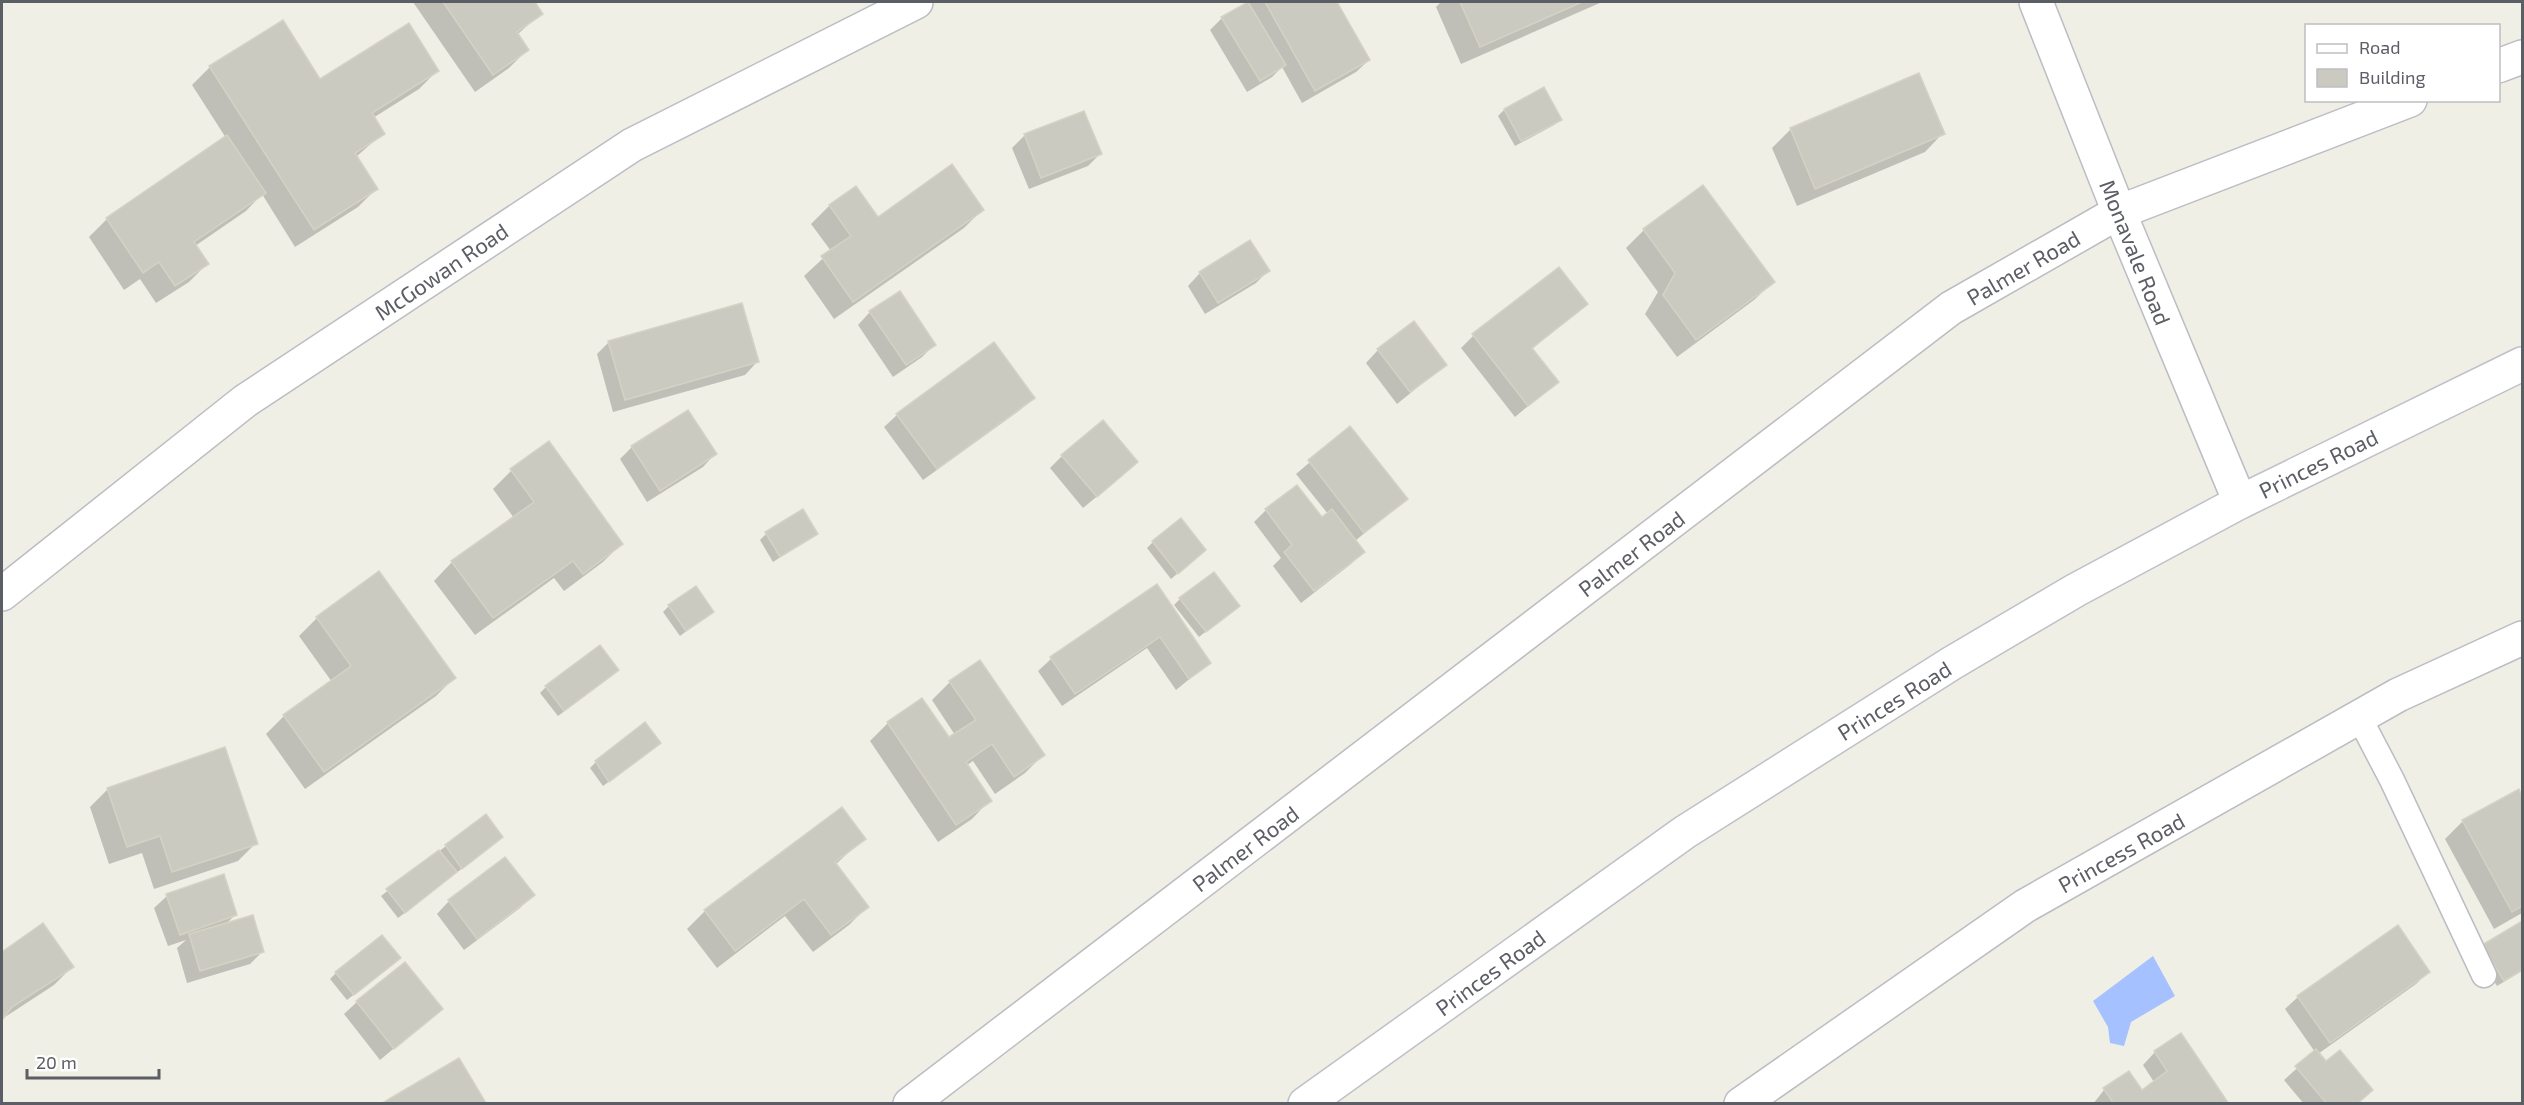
<svg xmlns="http://www.w3.org/2000/svg" width="2524" height="1105" font-family="'Exo 2',sans-serif">
<style>
.water{fill:#a5c1ff}
.shadow{fill:#0003}
.building{fill:#cacac1;stroke:#d4d3c3;stroke-width:1.5}
.lines{fill:none;stroke-linecap:round;stroke-linejoin:round}
.lane-casing{stroke:#bcbdc3;stroke-width:27}
.street-casing{stroke:#bcbdc3;stroke-width:36}
.secondary-casing{stroke:#bfc0c8;stroke-width:36}
.lane{stroke:#fff;stroke-width:24}
.street{stroke:#fff;stroke-width:33}
.secondary{stroke:#fff;stroke-width:33}
.labels{text-anchor:middle;dominant-baseline:central;stroke-width:4.5;stroke-linejoin:round;paint-order:stroke}
.street-label{font-size:22px;fill:#5c5e65;stroke:#fff}
</style>
<rect width="100%" height="100%" fill="#efefe5"/>
<path class="water" d="M2153,956L2175,996L2131,1022L2124,1046L2110,1043L2108,1027L2093,1001Z"/>
<g class="shadow">
<path d="M413,2H533L541,13L517,35L527,50L509,68L475,92Z"/>
<path d="M1250,2H1335L1369,60L1356,72L1302,103L1282,67L1272,77L1247,92L1210,30L1222,18Z"/>
<path d="M1441,2H1602L1461,64L1436,7Z"/>
<path d="M210,67L320,81L437,71L419,89L373,118L383,133L356,157L376,189L358,207L295,247L262,194L246,211L195,246L207,264L189,282L156,303L140,279L124,290L89,237L107,219L226,138L192,85Z"/>
<path d="M1544,89L1560,119L1554,125L1515,146L1498,116L1504,110Z"/>
<path d="M1791,129L1943,133L1925,152L1797,206L1772,148Z"/>
<path d="M1025,135L1100,154L1088,166L1029,189L1012,148Z"/>
<path d="M856,188L878,219L982,210L964,228L834,319L804,276L831,251L811,224L829,206Z"/>
<path d="M1644,230L1773,282L1754,300L1677,357L1645,314L1658,292L1626,248Z"/>
<path d="M1558,269L1586,304L1531,350L1557,382L1515,417L1461,348L1473,336Z"/>
<path d="M1268,271L1256,283L1205,314L1188,286L1200,273Z"/>
<path d="M870,312L934,345L922,357L893,377L858,325Z"/>
<path d="M609,342L757,362L745,375L613,412L597,354Z"/>
<path d="M1378,350L1445,365L1397,404L1366,363Z"/>
<path d="M1033,398L1020,410L923,480L884,427L897,415Z"/>
<path d="M1350,428L1406,499L1355,541L1363,552L1351,564L1301,603L1273,566L1281,558L1254,522L1266,510L1322,519L1328,514L1296,474Z"/>
<path d="M548,443L621,544L603,562L564,591L554,578L475,635L434,581L452,562L514,518L493,489L511,471Z"/>
<path d="M632,447L715,454L703,467L647,502L620,459Z"/>
<path d="M1062,456L1124,474L1083,508L1050,468Z"/>
<path d="M766,534H816L773,562L760,540Z"/>
<path d="M1153,542L1198,556L1171,579L1147,548Z"/>
<path d="M1156,586L1209,663L1176,690L1147,648L1062,706L1038,671L1051,659Z"/>
<path d="M1180,599L1238,606L1199,637L1174,605Z"/>
<path d="M669,606L712,612L680,636L663,612Z"/>
<path d="M317,618L454,678L436,696L305,789L266,734L284,716L332,682L299,636Z"/>
<path d="M611,676L558,716L540,693L546,687Z"/>
<path d="M950,682L1043,755L1025,773L995,794L973,761L967,765L990,800L972,819L938,842L870,741L888,723L948,739L955,735L932,700Z"/>
<path d="M653,749L603,786L590,768L596,762Z"/>
<path d="M108,789L256,843L238,861L154,889L142,853L109,864L90,807Z"/>
<path d="M2518,791L2522,800V913L2494,929L2445,839L2463,821Z"/>
<path d="M485,816L495,843L398,918L381,896Z"/>
<path d="M864,838L835,865L867,907L849,925L813,952L785,916L717,968L687,929L705,911Z"/>
<path d="M533,895L520,908L464,950L437,914L449,901Z"/>
<path d="M167,896L236,914L225,925L262,952L250,964L187,983L177,948L186,940L168,946L154,908Z"/>
<path d="M2522,922V971L2497,986L2477,952Z"/>
<path d="M43,925L72,967L54,985L2,1019V953Z"/>
<path d="M2397,927L2428,972L2416,984L2318,1054L2357,1104H2304L2284,1080L2315,1052L2285,1009L2298,997Z"/>
<path d="M393,964L347,1000L330,979L336,973Z"/>
<path d="M357,1002L441,1009L380,1060L344,1014Z"/>
<path d="M2155,1052L2227,1104H2093L2104,1090L2142,1092L2154,1082L2143,1065Z"/>
</g>
<g class="building">
<path d="M443,2H535L543,14L517,32L529,50L493,75Z"/>
<path d="M1248,2L1286,65L1260,81L1221,17Z"/>
<path d="M1265,2H1337L1370,60L1315,91Z"/>
<path d="M1460,2H1582L1480,47Z"/>
<path d="M283,20L320,79L409,23L439,71L372,113L385,134L355,153L378,189L314,230L209,66Z"/>
<path d="M1919,73L1945,134L1815,189L1790,128Z"/>
<path d="M1544,87L1562,120L1521,141L1504,109Z"/>
<path d="M1084,111L1102,154L1041,178L1024,134Z"/>
<path d="M227,135L266,193L194,242L209,264L175,286L159,262L143,273L106,218Z"/>
<path d="M952,164L984,210L853,302L821,256L851,236L829,205L856,186L878,217Z"/>
<path d="M1703,185L1775,282L1696,340L1663,295L1675,273L1643,229Z"/>
<path d="M1250,240L1270,271L1218,303L1199,272Z"/>
<path d="M1559,267L1588,304L1532,348L1559,382L1528,406L1472,334Z"/>
<path d="M900,291L936,345L906,365L869,311Z"/>
<path d="M742,303L759,362L625,400L608,341Z"/>
<path d="M1414,321L1447,365L1410,392L1377,349Z"/>
<path d="M994,342L1035,398L937,469L896,414Z"/>
<path d="M688,410L717,454L660,491L631,446Z"/>
<path d="M1103,420L1138,462L1097,497L1061,455Z"/>
<path d="M1350,426L1408,499L1364,533L1308,460Z"/>
<path d="M549,441L623,544L583,574L573,561L493,618L451,561L534,502L510,469Z"/>
<path d="M1297,485L1322,517L1332,509L1365,552L1314,591L1284,552L1292,545L1265,509Z"/>
<path d="M803,509L818,534L780,557L765,532Z"/>
<path d="M1181,518L1206,550L1178,574L1152,541Z"/>
<path d="M379,571L456,678L324,772L283,715L351,666L316,617Z"/>
<path d="M1214,572L1240,606L1206,632L1179,598Z"/>
<path d="M1157,584L1211,663L1189,679L1160,637L1075,694L1050,657Z"/>
<path d="M696,586L714,612L686,631L668,605Z"/>
<path d="M600,645L619,670L564,711L545,686Z"/>
<path d="M980,660L1045,755L1014,777L992,744L966,762L992,801L956,825L887,722L922,698L949,737L976,720L949,681Z"/>
<path d="M645,722L661,743L609,782L595,761Z"/>
<path d="M225,747L258,844L172,872L160,836L127,847L107,788Z"/>
<path d="M2519,789L2522,797V906L2512,912L2462,820Z"/>
<path d="M842,807L866,839L835,862L869,907L831,935L804,899L735,951L704,910Z"/>
<path d="M486,814L503,837L462,869L445,845Z"/>
<path d="M439,850L457,872L405,913L386,889Z"/>
<path d="M505,857L535,895L477,939L448,900Z"/>
<path d="M224,874L237,915L180,935L166,894Z"/>
<path d="M253,915L264,952L200,971L189,934Z"/>
<path d="M2522,921V970L2504,981L2482,945Z"/>
<path d="M43,923L74,967L12,1007L2,1020V952Z"/>
<path d="M2398,925L2430,972L2330,1043L2297,996Z"/>
<path d="M382,935L401,958L354,995L335,972Z"/>
<path d="M405,962L443,1009L394,1049L356,1001Z"/>
<path d="M2181,1033L2229,1104H2114L2103,1088L2129,1071L2142,1090L2167,1071L2154,1051Z"/>
<path d="M2316,1049L2326,1061L2340,1050L2373,1090L2357,1104H2327L2295,1066Z"/>
<path d="M459,1058L486,1103L381,1104L389,1099Z"/>
</g>
<g class="lines">
<defs>
<path id="lane" d="M2359,717L2392,780L2484,975"/>
<g id="street">
<path d="M2036,2L2119,212L2240,502"/>
<path d="M2498,66L2522,57"/>
<path d="M2,594L245,401L632,145L916,2"/>
<path d="M910,1104L1951,308L2119,212L2410,100"/>
<path d="M1741,1104L2025,906L2398,695L2522,638"/>
</g>
<path id="secondary" d="M1305,1104L1685,832L1952,663L2076,590L2240,502L2522,364"/>
</defs>
<use href="#lane" class="lane-casing"/>
<use href="#street" class="street-casing"/>
<use href="#secondary" class="secondary-casing"/>
<use href="#lane" class="lane"/>
<use href="#street" class="street"/>
<use href="#secondary" class="secondary"/>
</g>
<g class="labels">
<g class="street-label">
<text transform="translate(2136 252) rotate(68)">Monavale Road</text>
<text transform="translate(2023 267) rotate(-30)">Palmer Road</text>
<text transform="translate(441 271) rotate(-34)">McGowan Road</text>
<text transform="translate(2318 463) rotate(-26)">Princes Road</text>
<text transform="translate(1631 553) rotate(-37)">Palmer Road</text>
<text transform="translate(1894 700) rotate(-32)">Princes Road</text>
<text transform="translate(1245 848) rotate(-37)">Palmer Road</text>
<text transform="translate(2121 852) rotate(-29)">Princess Road</text>
<text transform="translate(1490 972) rotate(-36)">Princes Road</text>
</g>
</g>
<rect width="2524" height="1105" fill="none" stroke="#5c5e65" stroke-width="6"/>
<rect x="2305" y="24" width="195" height="78" fill="#ffffff" stroke="#bebfc1" stroke-width="1.5"/>
<rect x="2317" y="44" width="30" height="9" fill="#ffffff" stroke="#bebfc1" stroke-width="1.5"/>
<text x="2359" y="54" font-size="18" fill="#5c5e65">Road</text>
<rect x="2317" y="69" width="30" height="18" fill="#cacac1" stroke="#bebfc1" stroke-width="1.5"/>
<text x="2359" y="84" font-size="18" fill="#5c5e65">Building</text>
<path d="M27 1069v9h132v-9" fill="none" stroke="#5c5e65" stroke-width="3"/>
<text x="36" y="1069" font-size="18" fill="#5c5e65" stroke="#ffffff" stroke-width="4.5" paint-order="stroke">20 m</text>
</svg>
